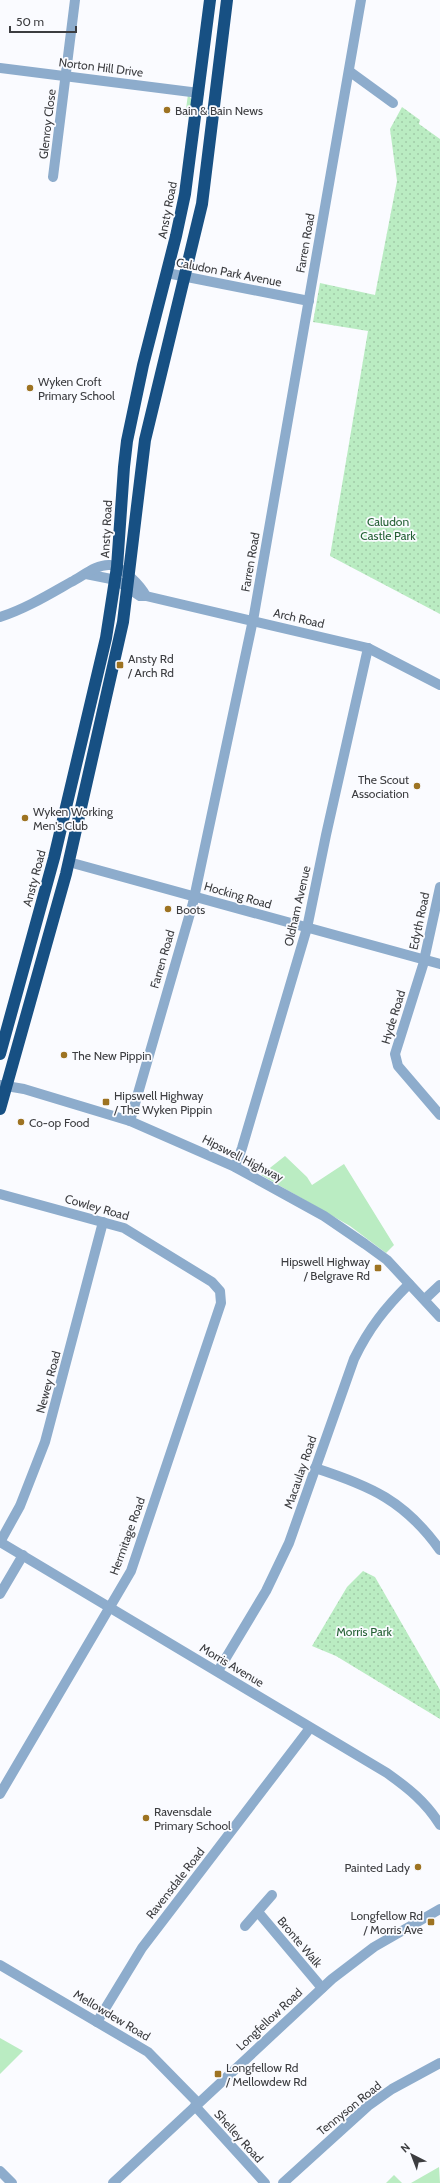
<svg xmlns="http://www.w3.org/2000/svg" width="440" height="2183" font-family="Cabin,sans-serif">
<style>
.grass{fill:#baecc2}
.park{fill:url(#park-dots)}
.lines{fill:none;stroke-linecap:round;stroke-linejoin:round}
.minor{stroke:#8daccc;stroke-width:10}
.highway{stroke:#175083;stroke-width:12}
.poi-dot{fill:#9d7322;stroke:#fafbff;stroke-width:1.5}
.labels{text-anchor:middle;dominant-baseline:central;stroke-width:3.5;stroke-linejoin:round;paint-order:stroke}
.street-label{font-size:12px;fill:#3c3d40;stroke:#fafbff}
.poi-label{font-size:12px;fill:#3c3d40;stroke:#fafbff;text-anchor:start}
.park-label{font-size:12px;fill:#256135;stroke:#fafbff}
</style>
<defs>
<pattern id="park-dots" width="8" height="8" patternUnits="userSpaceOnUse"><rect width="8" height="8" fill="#baecc2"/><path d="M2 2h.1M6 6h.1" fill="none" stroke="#a1cba8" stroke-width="1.8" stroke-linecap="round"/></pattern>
</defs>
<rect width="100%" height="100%" fill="#fafbff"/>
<g class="grass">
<path d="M188,94L193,102L191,117H185Z"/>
<path d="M285,1156L307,1177L312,1185L344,1164L394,1245L386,1253L350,1226L261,1175Z"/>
<path d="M0,2038L23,2051L0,2074Z"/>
<path d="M439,2167L440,2183H411Z"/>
<path d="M394,2175L402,2183H386Z"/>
</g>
<g class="park">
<path d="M402,107L420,120L419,124L440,139V614L330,556L368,331L313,322L320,283L375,295L397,181L390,129Z"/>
<path d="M363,1571L375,1577L440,1690V1719L336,1656L312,1646L347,1587Z"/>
</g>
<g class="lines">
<g class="minor">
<path d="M0,68L199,93"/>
<path d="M349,71L393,103"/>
<path d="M53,177L75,0"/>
<path d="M167,273L309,301"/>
<path d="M86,574L116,580L140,596H146L368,648L440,685"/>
<path d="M0,617C25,609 48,595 71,582C83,576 96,564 110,565C122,566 141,586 146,596"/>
<path d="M76,864L440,964"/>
<path d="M440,887L423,965L395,1054L398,1066L440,1115"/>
<path d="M0,1085L24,1089L130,1121L235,1167L324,1216L365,1244L387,1260L440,1317"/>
<path d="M130,1121L193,903L254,615L361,0"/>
<path d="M235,1167L242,1148L307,928L326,835L368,648"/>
<path d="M0,1194L124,1228L212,1282L220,1291L221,1303L131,1571L0,1794"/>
<path d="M425,1299L440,1285"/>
<path d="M315,1468C371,1486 405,1501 440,1550"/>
<path d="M0,1542L387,1773C408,1788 426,1802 440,1825"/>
<path d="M0,1542L20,1506L45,1442L103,1222"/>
<path d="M0,1594L23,1555"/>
<path d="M218,1671L266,1591L289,1543L354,1359C369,1328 385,1308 409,1284"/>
<path d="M258,1912L322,1988"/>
<path d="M245,1926L272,1895"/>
<path d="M0,1965L148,2052L198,2103"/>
<path d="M97,2022L142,1948L310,1728"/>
<path d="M195,2106L265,2183"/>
<path d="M0,2171L12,2183"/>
<path d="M113,2183L332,1979L374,1947L440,1909"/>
<path d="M283,2183L368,2106L392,2089L440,2063"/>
</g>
<g class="highway">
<path d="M0,1054L54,858L106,638L117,567L124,467L127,441L143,365L176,236L185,194L210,0"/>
<path d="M0,1109L66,874L123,622L145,440L202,204L227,0"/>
</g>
</g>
<g class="poi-dot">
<circle cx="167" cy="110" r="4"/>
<circle cx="30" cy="388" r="4"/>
<rect x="116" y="661" width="8" height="8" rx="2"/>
<circle cx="417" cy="786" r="4"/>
<circle cx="25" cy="818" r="4"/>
<circle cx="168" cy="909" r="4"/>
<circle cx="64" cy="1055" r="4"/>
<rect x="102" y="1098" width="8" height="8" rx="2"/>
<circle cx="21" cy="1122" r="4"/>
<rect x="374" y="1264" width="8" height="8" rx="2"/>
<circle cx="146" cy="1818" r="4"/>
<circle cx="418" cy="1867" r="4"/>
<rect x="427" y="1918" width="8" height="8" rx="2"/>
<rect x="214" y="2070" width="8" height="8" rx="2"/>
</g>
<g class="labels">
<g class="street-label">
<text transform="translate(101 67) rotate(7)">Norton Hill Drive</text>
<text transform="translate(47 124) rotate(-83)">Glenroy Close</text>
<text transform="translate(167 210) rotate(-79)">Ansty Road</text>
<text transform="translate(305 243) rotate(-80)">Farren Road</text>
<text transform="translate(229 272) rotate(11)">Caludon Park Avenue</text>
<text transform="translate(106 529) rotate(-87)">Ansty Road</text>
<text transform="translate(250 562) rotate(-80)">Farren Road</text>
<text transform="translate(299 618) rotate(13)">Arch Road</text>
<text transform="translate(34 878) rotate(-75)">Ansty Road</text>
<text transform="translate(238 895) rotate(16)">Hocking Road</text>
<text transform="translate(297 906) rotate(-77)">Oldham Avenue</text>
<text transform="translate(419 921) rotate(-78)">Edyth Road</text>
<text transform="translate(162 959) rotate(-74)">Farren Road</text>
<text transform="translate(393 1017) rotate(-73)">Hyde Road</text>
<text transform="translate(243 1158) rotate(27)">Hipswell Highway</text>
<text transform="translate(97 1207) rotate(16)">Cowley Road</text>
<text transform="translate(48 1382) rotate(-75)">Newey Road</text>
<text transform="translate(300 1472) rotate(-71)">Macaulay Road</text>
<text transform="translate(127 1536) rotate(-70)">Hermitage Road</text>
<text transform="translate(232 1665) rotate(31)">Morris Avenue</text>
<text transform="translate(175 1883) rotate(-52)">Ravensdale Road</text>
<text transform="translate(300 1942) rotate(50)">Bronte Walk</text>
<text transform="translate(112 2015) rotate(31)">Mellowdew Road</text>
<text transform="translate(269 2019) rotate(-43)">Longfellow Road</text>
<text transform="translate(349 2108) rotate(-39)">Tennyson Road</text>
<text transform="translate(239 2136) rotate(48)">Shelley Road</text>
</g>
<g class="poi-label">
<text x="175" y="110">Bain &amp; Bain News</text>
<text x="38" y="381">Wyken Croft<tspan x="38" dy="14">Primary School</tspan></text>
<text x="128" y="658">Ansty Rd<tspan x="128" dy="14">/ Arch Rd</tspan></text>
<text x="409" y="779" text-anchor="end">The Scout<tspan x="409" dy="14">Association</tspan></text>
<text x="33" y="811">Wyken Working<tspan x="33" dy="14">Men's Club</tspan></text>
<text x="176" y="909">Boots</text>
<text x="72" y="1055">The New Pippin</text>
<text x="114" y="1095">Hipswell Highway<tspan x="114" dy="14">/ The Wyken Pippin</tspan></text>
<text x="29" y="1122">Co-op Food</text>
<text x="370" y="1261" text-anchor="end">Hipswell Highway<tspan x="370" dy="14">/ Belgrave Rd</tspan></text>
<text x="154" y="1811">Ravensdale<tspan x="154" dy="14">Primary School</tspan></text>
<text x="410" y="1867" text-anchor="end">Painted Lady</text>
<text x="423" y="1915" text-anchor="end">Longfellow Rd<tspan x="423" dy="14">/ Morris Ave</tspan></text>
<text x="226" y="2067">Longfellow Rd<tspan x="226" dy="14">/ Mellowdew Rd</tspan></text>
</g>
<g class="park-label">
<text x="388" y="521">Caludon<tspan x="388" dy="14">Castle Park</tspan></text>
<text x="364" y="1631">Morris Park</text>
</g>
</g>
<g transform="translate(412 2155) rotate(318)" stroke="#fafbff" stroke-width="3" paint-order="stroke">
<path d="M0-3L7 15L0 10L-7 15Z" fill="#3c3d40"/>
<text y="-6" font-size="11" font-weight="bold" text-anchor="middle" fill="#3c3d40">N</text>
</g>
<path d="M10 26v6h66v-6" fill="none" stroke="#3c3d40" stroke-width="2"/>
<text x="16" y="26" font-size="12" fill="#3c3d40" stroke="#fafbff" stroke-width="3" paint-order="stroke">50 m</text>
</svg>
